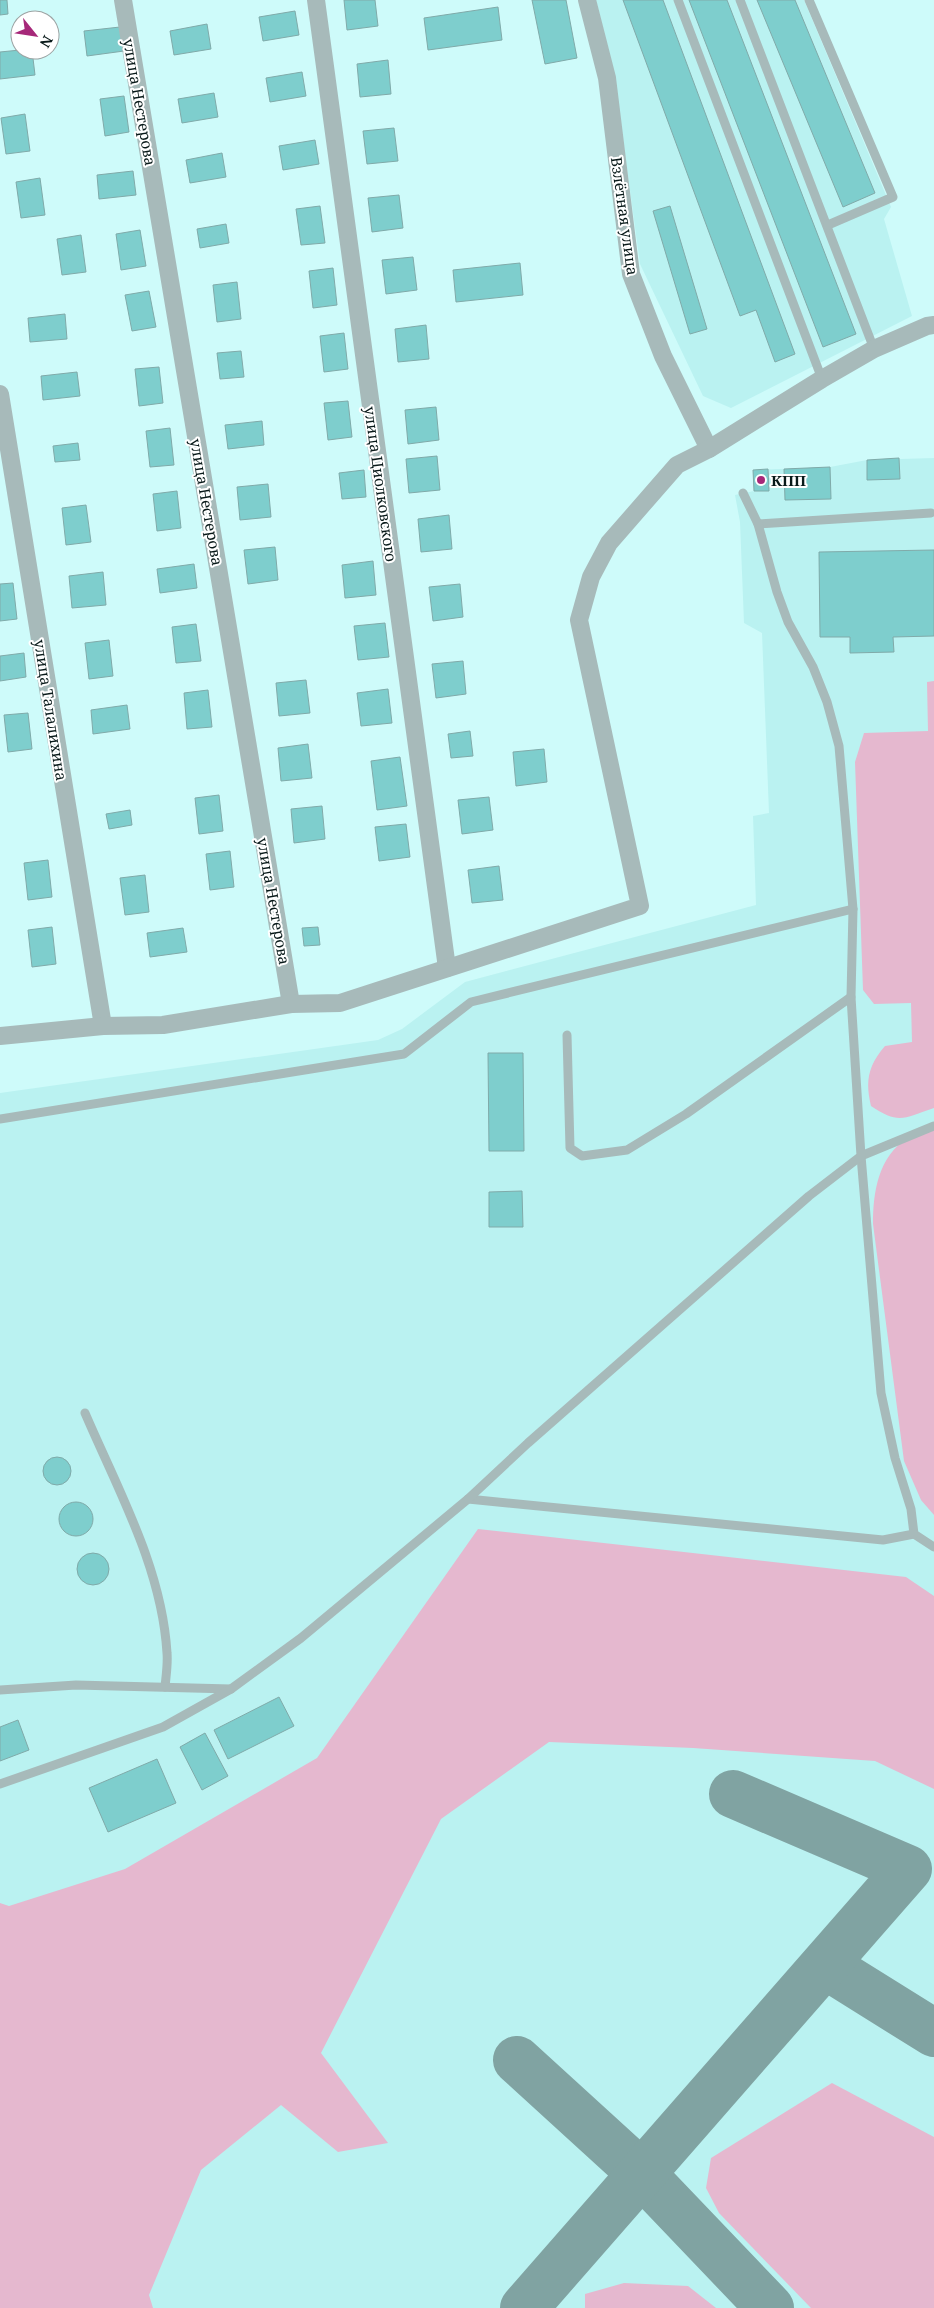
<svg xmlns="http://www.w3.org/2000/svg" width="934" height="2308" font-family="'Noto Serif',serif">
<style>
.built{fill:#baf2f1}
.green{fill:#e5b8cf}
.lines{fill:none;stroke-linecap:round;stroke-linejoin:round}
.taxiway{stroke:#80a3a2;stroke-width:48}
.building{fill:#7ececd;stroke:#80aaa9}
.lane{stroke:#a7baba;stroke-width:9}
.street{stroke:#a7baba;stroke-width:18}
.poi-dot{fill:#a62879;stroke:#fff;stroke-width:2}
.labels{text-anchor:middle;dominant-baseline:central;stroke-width:4;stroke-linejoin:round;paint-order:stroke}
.street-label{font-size:15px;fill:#081919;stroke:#fff}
.poi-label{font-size:15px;font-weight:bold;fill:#081919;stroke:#fff;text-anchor:start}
</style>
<rect width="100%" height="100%" fill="#cefbfa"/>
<g class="built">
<path d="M596,0H804L891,207L884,219L912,316L731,408L703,396L640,264L614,72Z"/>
<path d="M934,458V2308H0V1093L378,1040L402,1029L465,982L756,905L753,816L769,813L762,633L744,623L740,522L735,495L754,491L753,470L830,467L867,460Z"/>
</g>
<g class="green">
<path d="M934,681V1108C904,1118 899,1125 871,1106C865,1081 868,1066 885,1046L912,1042L911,1003L874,1004L863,990L855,762L864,733L928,731L927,682Z"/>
<path d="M934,1129V1515L921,1500L904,1461L873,1224C873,1193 878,1156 908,1138C916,1134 926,1132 934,1129Z"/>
<path d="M478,1529L906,1577L934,1596V1789L875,1761L693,1748L549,1742L441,1819L321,2053L388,2143L338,2152L281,2105L201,2170L149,2295L153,2308H0V1903L9,1906L125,1869L317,1758Z"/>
<path d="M832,2083L934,2137V2308H811L719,2213L706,2188L711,2158Z"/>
<path d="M624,2283L688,2286L716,2308H585V2294Z"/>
</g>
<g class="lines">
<g class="taxiway">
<path d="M825,1965L934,2033"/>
<path d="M517,2060L642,2174L770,2308"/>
<path d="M524,2308L908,1869L733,1794"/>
</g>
</g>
<g class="building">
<path d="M0,0H7L8,14L0,15Z"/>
<path d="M344,0H375L378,26L347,30Z"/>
<path d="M532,0H566L577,58L545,64Z"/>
<path d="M623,0H663L795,354L775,362L756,310L740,316Z"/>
<path d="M689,0H727L856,334L823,347Z"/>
<path d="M757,0H795L875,193L843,207Z"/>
<path d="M498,7L502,40L428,50L424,18Z"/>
<path d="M295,11L299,35L263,41L259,17Z"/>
<path d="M207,24L211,49L174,55L170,31Z"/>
<path d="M120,27L124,51L87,56L84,31Z"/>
<path d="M20,50H32L35,75L0,79V52Z"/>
<path d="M388,60L391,94L360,97L357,64Z"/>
<path d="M302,72L306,96L270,102L266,78Z"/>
<path d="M214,93L218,117L182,123L178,99Z"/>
<path d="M124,96L129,132L105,136L100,99Z"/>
<path d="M25,114L30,151L6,154L1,118Z"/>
<path d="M394,128L398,161L367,164L363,131Z"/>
<path d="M315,140L319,164L283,170L279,146Z"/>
<path d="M222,153L226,177L190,183L186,160Z"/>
<path d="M133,171L136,195L99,199L97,175Z"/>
<path d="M40,178L45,215L21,218L16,182Z"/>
<path d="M399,195L403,228L372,232L368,198Z"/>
<path d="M320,206L325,243L301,245L296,209Z"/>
<path d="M670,206L707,329L690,334L653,211Z"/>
<path d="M226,224L229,243L200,248L197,229Z"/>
<path d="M140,230L146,266L121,270L116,234Z"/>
<path d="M81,235L86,272L62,275L57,239Z"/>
<path d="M413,257L417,290L386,294L382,260Z"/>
<path d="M520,263L523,295L456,302L453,270Z"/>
<path d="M333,268L337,305L313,308L309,271Z"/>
<path d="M237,282L241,319L217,322L213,285Z"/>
<path d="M149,291L156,327L132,331L125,295Z"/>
<path d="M65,314L67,339L30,342L28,318Z"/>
<path d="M426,325L429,359L398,362L395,329Z"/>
<path d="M344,333L348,369L324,372L320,336Z"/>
<path d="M241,351L244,377L220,379L217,353Z"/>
<path d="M159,367L163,403L139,406L135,369Z"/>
<path d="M77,372L80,396L43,400L41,376Z"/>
<path d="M348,401L352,437L328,440L324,403Z"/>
<path d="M436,407L439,440L408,444L405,410Z"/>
<path d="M262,421L264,445L228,449L225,425Z"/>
<path d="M170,428L174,465L150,467L146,431Z"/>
<path d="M78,443L80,460L55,462L53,446Z"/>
<path d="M437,456L440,490L409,493L406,459Z"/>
<path d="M899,458L900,479L867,480V460Z"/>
<path d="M830,467L831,499L785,500L784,469Z"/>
<path d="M768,469L769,491H754L753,470Z"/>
<path d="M364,470L366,497L342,499L339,473Z"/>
<path d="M268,484L271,517L240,520L237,487Z"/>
<path d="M177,491L181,528L157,531L153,494Z"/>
<path d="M86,505L91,542L66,545L62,508Z"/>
<path d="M449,515L452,549L421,552L418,519Z"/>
<path d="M275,547L278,580L248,584L244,550Z"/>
<path d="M934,550V636L893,637L894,652L850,653V637H820L819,552Z"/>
<path d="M373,561L376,595L345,598L342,565Z"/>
<path d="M194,564L197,588L160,593L157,569Z"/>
<path d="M103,572L106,605L72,608L69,576Z"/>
<path d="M13,583L17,619L0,621V584Z"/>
<path d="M460,584L463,617L433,621L429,587Z"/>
<path d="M385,623L389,657L358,660L354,626Z"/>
<path d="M196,624L201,661L176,663L172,627Z"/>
<path d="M109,640L113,676L89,679L85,643Z"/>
<path d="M24,653L26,677L0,681V656Z"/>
<path d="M463,661L466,694L436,698L432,664Z"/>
<path d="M306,680L310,713L279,716L276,683Z"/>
<path d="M388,689L392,723L361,726L357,693Z"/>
<path d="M208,690L212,727L187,729L184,693Z"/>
<path d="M127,705L130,729L93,734L91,710Z"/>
<path d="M28,713L32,749L8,752L4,715Z"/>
<path d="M470,731L473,756L451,758L448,734Z"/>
<path d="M308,744L312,778L281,781L278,748Z"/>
<path d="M544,749L547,782L516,786L513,752Z"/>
<path d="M400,757L407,806L377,810L371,761Z"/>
<path d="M219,795L223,831L199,834L195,798Z"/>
<path d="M489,797L493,830L462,834L458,800Z"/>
<path d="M322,806L325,839L294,843L291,809Z"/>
<path d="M130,810L132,825L109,829L106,814Z"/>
<path d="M406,824L410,857L379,861L375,827Z"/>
<path d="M230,851L234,887L210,890L206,854Z"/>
<path d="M48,860L52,897L28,900L24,863Z"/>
<path d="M499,866L503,900L472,903L468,870Z"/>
<path d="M145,875L149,912L125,915L120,878Z"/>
<path d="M52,927L56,964L32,967L28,930Z"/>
<path d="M318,927L320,945L304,946L302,928Z"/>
<path d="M183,928L187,952L150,957L147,933Z"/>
<path d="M488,1053H523L524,1151H489Z"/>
<path d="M522,1191L523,1227H489V1192Z"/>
<circle cx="57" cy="1471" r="14"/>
<circle cx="76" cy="1519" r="17"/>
<circle cx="93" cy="1569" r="16"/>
<path d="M279,1697L294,1726L228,1759L214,1730Z"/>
<path d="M18,1720L29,1750L0,1761V1727Z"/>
<path d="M205,1733L228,1776L202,1790L180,1747Z"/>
<path d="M157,1759L176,1803L108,1832L89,1788Z"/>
</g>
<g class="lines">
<g class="lane">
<path d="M678,0L822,379"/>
<path d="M740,0L874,349"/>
<path d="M809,0L893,197L828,225"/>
<path d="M758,524L931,513"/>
<path d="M567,1035L570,1148L582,1156L627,1150L686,1114L851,997"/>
<path d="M0,1119L404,1054L471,1002L853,909"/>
<path d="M934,1126L861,1156L881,1393L895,1458L911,1509L914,1534L934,1547"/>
<path d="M85,1413C118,1490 162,1568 167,1653C168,1664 166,1676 165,1687"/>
<path d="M468,1499L883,1540L914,1534"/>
<path d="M0,1690L76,1685L231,1689"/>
<path d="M0,1784L163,1727L231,1689L301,1638L468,1499L528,1443L809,1196L861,1156L851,997L853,909L839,746L827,702L813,667L788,622L777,592L758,524L743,493"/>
</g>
<g class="street">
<path d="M123,0L291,1004"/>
<path d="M316,0L447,968"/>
<path d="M587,0L607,78L631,274L663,356L709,449"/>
<path d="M0,394L103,1026"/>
<path d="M0,1036L103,1026L163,1025L291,1004L340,1003L640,906L579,620L591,577L609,543L677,465L709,449L822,379L874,349L927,326L934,325"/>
</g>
</g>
<circle class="poi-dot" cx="761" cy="480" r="5"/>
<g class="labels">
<g class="street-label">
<text transform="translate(140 102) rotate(80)">улица Нестерова</text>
<text transform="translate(625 216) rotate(82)">Взлётная улица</text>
<text transform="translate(381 484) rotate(82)">улица Циолковского</text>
<text transform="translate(207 502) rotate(80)">улица Нестерова</text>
<text transform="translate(51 710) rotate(81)">улица Талалихина</text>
<text transform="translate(274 901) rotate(80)">улица Нестерова</text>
</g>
<g class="poi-label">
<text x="771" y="480">КПП</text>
</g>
</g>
<g transform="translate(35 35) rotate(120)"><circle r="24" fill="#ffffff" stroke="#9ca3a3"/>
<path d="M0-4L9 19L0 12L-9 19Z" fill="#a62879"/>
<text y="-8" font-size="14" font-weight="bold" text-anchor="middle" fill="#081919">N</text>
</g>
</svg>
